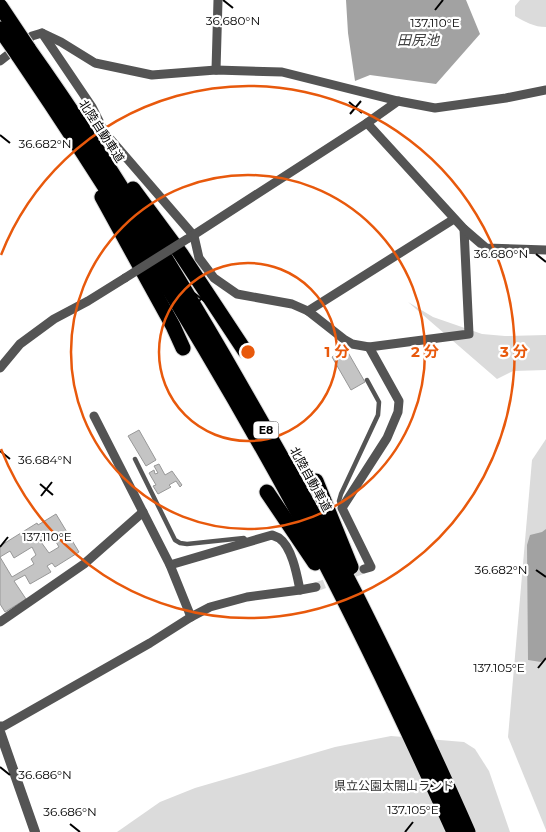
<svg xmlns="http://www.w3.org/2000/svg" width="546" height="832" font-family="Montserrat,'Noto Sans JP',sans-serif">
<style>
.green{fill:#dbdbdb}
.water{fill:#a2a2a2}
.building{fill:#c4c4c4;stroke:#989898;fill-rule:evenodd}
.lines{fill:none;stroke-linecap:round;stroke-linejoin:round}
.minor-tunnel{stroke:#d9d9d9;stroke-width:9;stroke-dasharray:9 4.5;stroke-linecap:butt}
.motorway-casing{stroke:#dbdbdb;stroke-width:17}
.service{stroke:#545454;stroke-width:4.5}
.minor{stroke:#545454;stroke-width:9}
.tertiary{stroke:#545454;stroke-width:10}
.motorway{stroke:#000;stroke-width:15}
.motorway-bridge-casing{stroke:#dbdbdb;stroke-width:17;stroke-linecap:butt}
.minor-bridge{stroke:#545454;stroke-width:9}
.motorway-bridge{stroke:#000;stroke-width:15}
.ticks{fill:none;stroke:#000;stroke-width:2}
.ring{fill:none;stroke:#e8590c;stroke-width:2.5}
.labels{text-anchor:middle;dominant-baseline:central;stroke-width:4.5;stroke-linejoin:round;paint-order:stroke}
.shield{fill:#fff;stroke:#4c4c4c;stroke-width:1}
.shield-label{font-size:11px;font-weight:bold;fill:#000}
.street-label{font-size:12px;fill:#000;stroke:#fff}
.park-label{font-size:12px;fill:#323232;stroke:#fff}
.water-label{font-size:14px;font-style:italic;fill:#434343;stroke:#fff}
.ticks-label{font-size:12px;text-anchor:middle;fill:#000;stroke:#fff;stroke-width:4.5;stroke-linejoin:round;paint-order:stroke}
.centre{fill:#e8590c;stroke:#fff;stroke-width:2.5}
.ring-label{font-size:15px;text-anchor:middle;font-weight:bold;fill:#e8590c;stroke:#fff;stroke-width:4.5;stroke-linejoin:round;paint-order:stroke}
</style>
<rect width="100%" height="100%" fill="#fff"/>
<g class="green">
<path d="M520,0H546V27C534,27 525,22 515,16V6Z"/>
<path d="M408,302L433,317L482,334L505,336L546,335V370L513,371L497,379Z"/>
<path d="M546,439V830L508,737L532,460Z"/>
<path d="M391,736L464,742L475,749L489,771L510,832H117L160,802L195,788L335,747Z"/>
</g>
<g class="water">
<path d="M346,0H466L480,34L436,84L370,75L355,81L348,33Z"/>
<path d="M546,529V658L541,662L528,660L527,545L530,535L542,532Z"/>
</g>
<g class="building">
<path d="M346,349L365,382L351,390L332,357Z"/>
<path d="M139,430L156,460L146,466L128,436Z"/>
<path d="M159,464L165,475L172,471L182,485L180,487L176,481L169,485L171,487L158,494L153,486L156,485L149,473L154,470L155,474L158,473L154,466Z"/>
<path d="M56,514L79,552L55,567L52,563L47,566L51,572L30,584L25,575L14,581L26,599L5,612L0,604V557L12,577L34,564L31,559L36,555L32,547L14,558L10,551L0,557V546L37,523L38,525ZM52,535L59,547L49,553L41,542Z"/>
</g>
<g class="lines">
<path class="minor-tunnel" d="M316,587L364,569"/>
<defs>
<g id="motorway">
<path d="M28,48C98,146 161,249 222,353C268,433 314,513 356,595C395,673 433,752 468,832"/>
<path d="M18,55C128,217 230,384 322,557C369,647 412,739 454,832"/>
<path d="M133,189L181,254L245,351"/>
<path d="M102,197L173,326L183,348"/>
<path d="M316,481L351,567"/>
<path d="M267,492L315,563"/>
</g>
</defs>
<use href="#motorway" class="motorway-casing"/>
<g class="service">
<path d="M135,459L175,540L180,543L187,544L244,538L247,541"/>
<path d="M342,508L339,501L341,494L378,415L379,402L367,380"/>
</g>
<g class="minor">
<path d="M42,33L92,107L105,133L194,236L199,258L214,278L237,294L292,304L308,311L345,340L352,344L369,347L469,334L464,229"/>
<path d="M0,61L32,36L42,33L61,42L95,63L152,75L216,70L282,72L398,101L435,108L506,98L546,90"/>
<path d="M216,70L218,0"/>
<path d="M367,123L464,229L486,248L546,250"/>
<path d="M189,238L367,123L398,101"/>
<path d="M308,311L454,219"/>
<path d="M0,368L20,344L54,319L88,301L125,278"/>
<path d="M94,416L170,565L191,617"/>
<path d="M170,565L272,535C272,535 279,538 279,538C292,547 297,575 300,590"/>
<path d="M364,569L371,567L342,508L387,438L398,412L399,401L369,347"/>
<path d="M0,622L84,564L143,512"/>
<path d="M0,726H4L150,643L191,617L210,607L247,597L300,590L316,587"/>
</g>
<path class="tertiary" d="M0,732L35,832"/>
<use href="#motorway" class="motorway"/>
<defs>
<g id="motorway-bridge">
<path d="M0,6L28,48"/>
<path d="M0,29L18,55"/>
</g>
</defs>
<use href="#motorway-bridge" class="motorway-bridge-casing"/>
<path class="minor-bridge" d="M125,278L187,239"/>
<use href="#motorway-bridge" class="motorway-bridge"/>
</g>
<path class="ticks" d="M223,0L233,8M435,10L443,0M349,102L362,113M350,114L361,101M0,135L10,143M536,254L546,262M194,293L208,304M196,305L207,291M0,451L10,459M40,484L53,495M41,496L52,482M0,547L8,537M536,570L546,577M538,668L546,658M0,767L10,775M70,824L80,832M405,832L413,822"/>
<g class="ring">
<circle cx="248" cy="352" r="89"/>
<circle cx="248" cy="352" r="177"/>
<path d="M1 255A266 266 0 1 1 1 449"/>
</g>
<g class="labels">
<rect class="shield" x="253.5" y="421.5" width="25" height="17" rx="4"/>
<g class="shield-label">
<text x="266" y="430">E8</text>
</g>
<g class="street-label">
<text transform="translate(102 131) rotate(57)">北陸自動車道</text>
<text transform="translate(311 479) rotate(61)">北陸自動車道</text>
</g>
<g class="park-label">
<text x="394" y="785">県立公園太閤山ランド</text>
</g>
<g class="water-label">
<text x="418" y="40">田尻池</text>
</g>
</g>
<g class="ticks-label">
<text x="233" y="25">36.680°N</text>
<text x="435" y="27">137.110°E</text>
<text x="45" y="148">36.682°N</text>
<text x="501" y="258">36.680°N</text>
<text x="45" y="464">36.684°N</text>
<text x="47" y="541">137.110°E</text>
<text x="501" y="574">36.682°N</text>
<text x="499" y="672">137.105°E</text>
<text x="45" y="779">36.686°N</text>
<text x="413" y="814">137.105°E</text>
<text x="70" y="816">36.686°N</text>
</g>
<circle cx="248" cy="352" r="8" class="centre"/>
<g class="ring-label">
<text x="337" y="357">1 分</text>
<text x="425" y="357">2 分</text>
<text x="514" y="357">3 分</text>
</g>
</svg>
